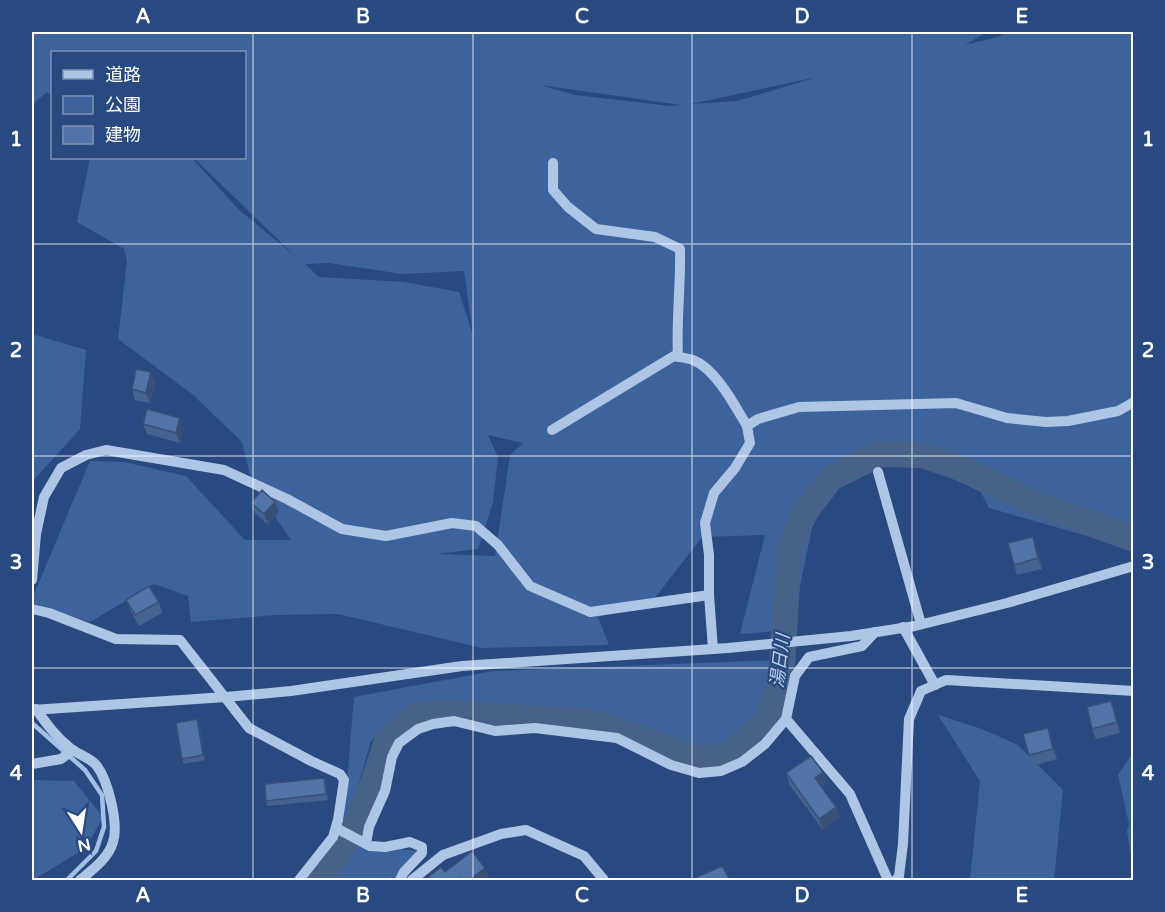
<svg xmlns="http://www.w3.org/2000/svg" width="1165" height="912" font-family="'Varela Round','Noto Sans JP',sans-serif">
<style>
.green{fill:#3d639d;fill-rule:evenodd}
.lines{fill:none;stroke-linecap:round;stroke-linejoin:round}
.stream{stroke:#a4bfe6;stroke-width:4.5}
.river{stroke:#486188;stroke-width:26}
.minor{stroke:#afc5e5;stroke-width:10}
.wall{fill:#456390}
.shaded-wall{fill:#385076}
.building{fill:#5073a8;stroke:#385076;stroke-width:1.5}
.grid{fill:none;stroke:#fff;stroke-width:1.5;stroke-opacity:0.55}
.labels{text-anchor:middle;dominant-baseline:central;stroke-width:4.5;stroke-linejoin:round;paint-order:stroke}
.water-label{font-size:18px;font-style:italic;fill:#bacfed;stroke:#284a80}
.neatline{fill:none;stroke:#fff;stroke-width:2}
.grid-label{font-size:20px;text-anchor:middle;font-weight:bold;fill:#fff}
</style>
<rect width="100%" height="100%" fill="#284a80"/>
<g class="green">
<path d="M32,32H987L965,45L998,37L1006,32H1133V549L989,508L974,479L879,454L841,473L812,528L791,630L740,634L765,535L702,537L651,603L598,617L609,645L482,648L338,614L276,615L191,622L188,596L154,584L90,622L32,603V599L90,461L124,462L186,476L245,540H291L252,483L242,442L192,394L118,339L127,261L124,249L77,222L90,158H192L238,209L295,256L194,158H244V52H52V97L47,92L32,105ZM814,78L737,101L691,104L813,78ZM540,85L681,105L670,106L575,95ZM329,263L402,274L464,271L473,335L459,292L404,282L319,277L305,264ZM488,435L523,443L510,455L495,556L437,554L478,549L493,503L498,457Z"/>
<path d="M32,334L86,350L80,429L32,482Z"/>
<path d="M774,660L763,704L739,738L698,754L658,736L588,714L458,702L410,703L371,741L347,824L344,818L354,697L493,671Z"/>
<path d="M938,715L982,729L1018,745L1063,790L1054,880H970L980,781Z"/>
<path d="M1133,752V869L1127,831L1129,824L1118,775Z"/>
<path d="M32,780L74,781L103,817L86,848L33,880L32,879Z"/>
<path d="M350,843L417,851L401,880H311Z"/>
</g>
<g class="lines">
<path class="stream" d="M32,723L85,770L102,795L104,827L96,851L67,880"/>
<path class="river" d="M319,880L330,868L358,820L372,786L387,741L416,715L453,713L595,722L700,760L732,752L764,723L781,683L789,549L805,512L831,478L879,454L923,455L960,468L1035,503L1134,539"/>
<g class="minor">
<path d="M553,163V190L568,207L596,229L655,237L680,249C681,285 676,321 678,357"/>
<path d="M552,430L674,356C680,357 687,358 693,360C716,369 735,406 747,426"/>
<path d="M878,472L921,624"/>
<path d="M32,580L36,534L44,497L61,468L86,455L106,450L224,470L287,499L342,529L386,536L452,523L476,526L498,545L530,586L590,612L709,595"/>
<path d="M32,609L49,613L116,639L180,640L249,728L311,761L340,774L344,780L338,820L333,837L299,880"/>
<path d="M903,627L935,685"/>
<path d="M713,649L709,595V555L705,523L714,493L735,468L750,443L747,426L758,419L799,407L956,403L1007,418L1046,422L1068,421L1118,411L1134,402"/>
<path d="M36,709C46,723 56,737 70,748C77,754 91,758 97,766C108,781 119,824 113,842C108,859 92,870 80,880"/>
<path d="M32,710L226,697L291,691L462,666L728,648L851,636L915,626L1007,603L1134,566"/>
<path d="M786,719L795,676L809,657L862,646L875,632"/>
<path d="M32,764L61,759L73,750"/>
<path d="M336,828L370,846L385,847L410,842L422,847V853L404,872L400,880"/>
<path d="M366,844L369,827L385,791L392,757L399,743L418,729L433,724L454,721L495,731L535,728L617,738L671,765L699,773L721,771L742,762L765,744L786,719L850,794L888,880"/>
<path d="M412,880L443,855L501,834L526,830L584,856L604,880"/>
<path d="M896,880L899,876L903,844L909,719L921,691L946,680L1134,691"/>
</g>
</g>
<g class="wall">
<path d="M155,382L150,403L135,400L132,389Z"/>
<path d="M143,424L184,428L180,443L147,434Z"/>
<path d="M275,502L279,512L268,525L255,513L251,503Z"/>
<path d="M1037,547L1042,569L1017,575L1014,565Z"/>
<path d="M126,600L159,602L162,613L139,626L130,610Z"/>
<path d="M1115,712L1120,733L1096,739L1092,729Z"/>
<path d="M199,724L205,760L184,764L182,759Z"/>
<path d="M1048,728L1057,759L1033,766L1029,755Z"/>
<path d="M786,773L827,783L821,787L836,807L840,817L823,830L789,784Z"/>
<path d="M324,778L326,783L328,800L268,806L266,801Z"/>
</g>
<g class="shaded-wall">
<path d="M151,372L155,382L150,403L146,393Z"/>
<path d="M180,418L184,428L180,443L176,433Z"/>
<path d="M275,502L279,512L268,525L264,514Z"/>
<path d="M1033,537L1037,547L1042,569L1038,558Z"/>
<path d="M1111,701L1115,712L1120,733L1117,722Z"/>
<path d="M197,719L199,724L205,760L203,755Z"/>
<path d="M1048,728L1052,738L1057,759L1053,749Z"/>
<path d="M823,772L827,783L819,789L815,778Z"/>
<path d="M324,778L326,783L328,800L326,794Z"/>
<path d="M836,807L840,817L823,830L819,819Z"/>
<path d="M485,868L489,878L486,880H469Z"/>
</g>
<g class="building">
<path d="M136,369L151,372L146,393L132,389Z"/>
<path d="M147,409L180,418L176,433L143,424Z"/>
<path d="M262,490L275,502L264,514L251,503Z"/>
<path d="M1033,537L1038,558L1014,565L1008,543Z"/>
<path d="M149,586L159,602L135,615L126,600Z"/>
<path d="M1111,701L1117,722L1092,729L1087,707Z"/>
<path d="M197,719L203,755L182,759L176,723Z"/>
<path d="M1048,728L1053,749L1029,755L1023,734Z"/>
<path d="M811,756L823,772L815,778L836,807L819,819L786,773Z"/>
<path d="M324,778L326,794L266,801L265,784Z"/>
<path d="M472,851L485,868L469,880H462L460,878L458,880H427L426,879L441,867L445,872Z"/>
<path d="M722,866L730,880H696L695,878Z"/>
</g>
<path class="grid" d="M253,32V880M473,32V880M692,32V880M912,32V880M32,244H1134M32,456H1134M32,668H1134"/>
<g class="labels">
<g class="water-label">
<text transform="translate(780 661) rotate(-83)">湯日川</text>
</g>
</g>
<rect width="1165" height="912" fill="none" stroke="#284a80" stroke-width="66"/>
<rect x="51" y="51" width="195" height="108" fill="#284a80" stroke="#7e92b3" stroke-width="1.5"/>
<rect x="63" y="70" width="30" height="9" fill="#afc5e5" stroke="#7e92b3" stroke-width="1.5"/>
<text x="105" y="81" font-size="18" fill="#ffffff">道路</text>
<rect x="63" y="96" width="30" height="18" fill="#3d639d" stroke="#7e92b3" stroke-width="1.5"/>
<text x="105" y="111" font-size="18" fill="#ffffff">公園</text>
<rect x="63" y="126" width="30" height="18" fill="#5073a8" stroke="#7e92b3" stroke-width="1.5"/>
<text x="105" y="141" font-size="18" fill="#ffffff">建物</text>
<g transform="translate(81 831) rotate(168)" stroke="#284a80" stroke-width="4.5" paint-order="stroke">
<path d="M0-4.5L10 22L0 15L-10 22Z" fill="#ffffff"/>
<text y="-9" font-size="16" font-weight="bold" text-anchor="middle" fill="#ffffff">N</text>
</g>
<rect x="33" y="33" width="1099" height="846" class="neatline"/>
<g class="grid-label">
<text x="143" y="23">A</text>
<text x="363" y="23">B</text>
<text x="582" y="23">C</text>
<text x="802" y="23">D</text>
<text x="1022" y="23">E</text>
<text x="16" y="146">1</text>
<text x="1148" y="146">1</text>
<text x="16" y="357">2</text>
<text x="1148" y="357">2</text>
<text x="16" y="569">3</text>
<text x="1148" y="569">3</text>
<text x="16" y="780">4</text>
<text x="1148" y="780">4</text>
<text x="143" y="902">A</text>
<text x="363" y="902">B</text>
<text x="582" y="902">C</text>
<text x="802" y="902">D</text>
<text x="1022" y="902">E</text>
</g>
</svg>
